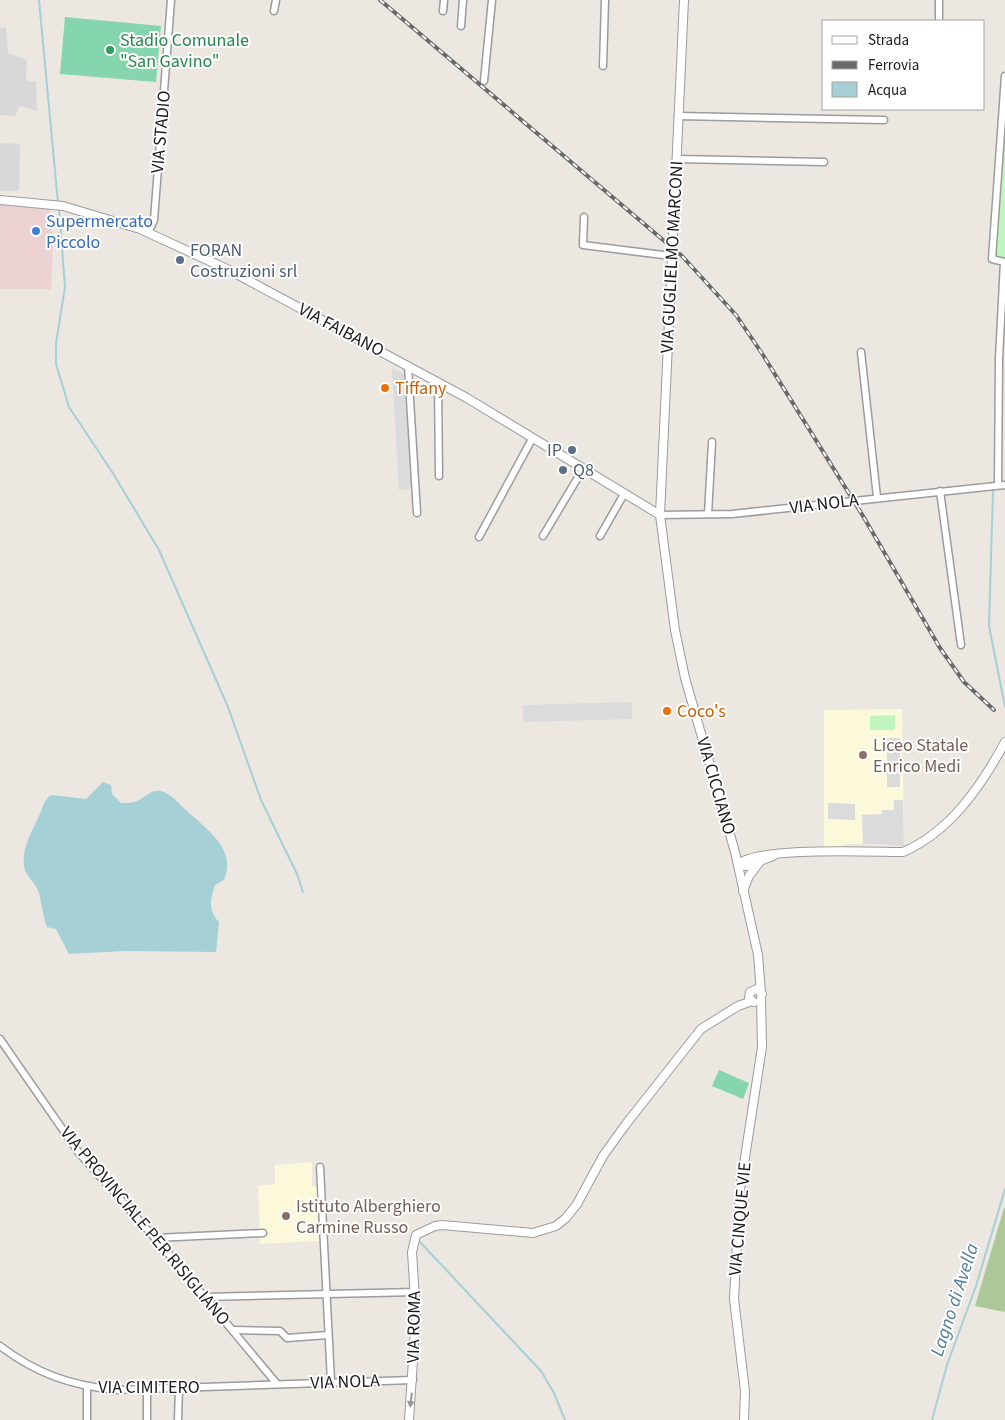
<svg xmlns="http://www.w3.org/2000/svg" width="1005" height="1420" font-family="'Source Sans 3',sans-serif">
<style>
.residential{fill:#d9d8d8}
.commercial{fill:#ecd1d3}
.education{fill:#fcf8da}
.forest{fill:#acc899}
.park{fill:#c2f4c0}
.pitch{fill:#85d5ae}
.parking{fill:#dbdbdb}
.water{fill:#a5d0d6}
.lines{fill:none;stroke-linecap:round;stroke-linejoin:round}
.stream{stroke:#a5d0d6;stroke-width:2}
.minor-casing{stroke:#9c9c9c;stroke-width:9}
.tertiary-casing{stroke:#9c9c9c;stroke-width:10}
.minor{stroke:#fff;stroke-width:6}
.tertiary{stroke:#fff;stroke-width:8}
.rail-casing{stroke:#696969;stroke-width:4}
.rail{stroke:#fff;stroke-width:2;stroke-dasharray:5.5;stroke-linecap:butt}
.oneway{fill:#989898}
.leisure-dot{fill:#2e9e5b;stroke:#fff;stroke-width:2}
.shop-dot{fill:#3f7fe0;stroke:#fff;stroke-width:2}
.service-dot{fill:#5c6f8a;stroke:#fff;stroke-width:2}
.food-dot{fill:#e8710a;stroke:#fff;stroke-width:2}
.education-dot{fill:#8d6e63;stroke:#fff;stroke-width:2}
.labels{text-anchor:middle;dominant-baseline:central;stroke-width:4;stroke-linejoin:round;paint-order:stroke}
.leisure-label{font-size:18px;fill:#27864d;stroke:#fff;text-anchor:start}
.street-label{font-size:18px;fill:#1b1b1b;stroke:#fff}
.shop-label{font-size:18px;fill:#366cbe;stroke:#fff;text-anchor:start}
.service-label{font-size:18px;fill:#4e5e75;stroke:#fff;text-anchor:start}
.food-label{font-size:18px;fill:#c56008;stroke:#fff;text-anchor:start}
.education-label{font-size:18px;fill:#785e54;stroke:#fff;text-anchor:start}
.water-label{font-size:19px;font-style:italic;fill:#4e7b9a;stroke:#fff}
</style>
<rect width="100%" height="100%" fill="#ece7e1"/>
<g class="residential">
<path d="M6,27L8,53L27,60L26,80L36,82L37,111L20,106L15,116L0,115V28Z"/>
<path d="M0,143L20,144L19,191H0Z"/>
</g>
<path class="commercial" d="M0,203L50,207L53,247L51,289H0Z"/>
<g class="education">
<path d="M902,709L904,847L883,844H846L835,849L824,848V710Z"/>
<path d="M312,1162V1187L318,1186L319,1241L260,1244L258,1186L275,1184V1165Z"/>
</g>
<path class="forest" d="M1004,1208H1005V1312L975,1306Z"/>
<g class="park">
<path d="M1005,132V258L995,257Z"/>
<path d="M895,715V730H870V716Z"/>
</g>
<g class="pitch">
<path d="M65,17L161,26L156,82L60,74Z"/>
<path d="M719,1070L749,1083L743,1099L712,1086Z"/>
</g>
<g class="parking">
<path d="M392,368L405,374L412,489L399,490Z"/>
<path d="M632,702V719L523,722V705Z"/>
<rect x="887" y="738" width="13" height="49"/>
<path d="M894,800H903L904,847L883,844H863L862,815L882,814V810H894Z"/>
<path d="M828,803L855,804V820L828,819Z"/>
</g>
<path class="water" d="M103,782L111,785L112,794L121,803C126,803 132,803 137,801C145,798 150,789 161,791C172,794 180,805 188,812C208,830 237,850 224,880L215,885C210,900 208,910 219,922L216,952L125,951L69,954L56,929L47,927C43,916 42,905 39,893C37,885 28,878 25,870C20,852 31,833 38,818C44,807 41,804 51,795L86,799Z"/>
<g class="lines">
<g class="stream">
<path d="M39,0L58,203"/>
<path d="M59,208L65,287L56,343V364L69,407L114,475L159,550L228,707L261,800L297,874L303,892"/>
<path d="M993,490L989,626L1005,707"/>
<path d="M420,1242L541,1371L554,1393L565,1420"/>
<path d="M932,1420L947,1365L976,1286L1005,1189"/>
</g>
<defs>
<g id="minor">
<path d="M274,11L276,0"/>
<path d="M443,11L444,0"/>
<path d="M939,21V0"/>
<path d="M461,26L463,0"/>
<path d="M603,66L605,0"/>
<path d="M1005,76L992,259L1005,262"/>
<path d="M484,81L492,0"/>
<path d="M678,116L884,120"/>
<path d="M677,159L824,162"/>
<path d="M584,217L583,245L671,256"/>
<path d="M148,233L154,220L171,0"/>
<path d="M861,352L877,497"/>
<path d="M408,366L417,513"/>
<path d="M438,382L439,476"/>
<path d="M998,485L999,358L1004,262"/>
<path d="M940,491L961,645"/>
<path d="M708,514L712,442"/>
<path d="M660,515L732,514L1005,485"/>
<path d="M543,536L583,469"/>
<path d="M600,536L624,494"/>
<path d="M479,537L532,439"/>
<path d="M0,1039L79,1153L163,1247L277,1384"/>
<path d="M320,1167L331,1381"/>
<path d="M155,1238L263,1233"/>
<path d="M205,1297L416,1292"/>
<path d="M233,1330L280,1331L287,1338L328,1335"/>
<path d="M0,1346C37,1374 70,1385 115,1390L413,1380"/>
<path d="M87,1420V1387"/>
<path d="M147,1420V1390"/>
<path d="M178,1420L179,1388"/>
</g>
<g id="tertiary">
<path d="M684,0L660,515L675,630L685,678L735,852L758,955L761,993"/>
<path d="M0,200L63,206L140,229L229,270L467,398L660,515"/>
<path d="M738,865C754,846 874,852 903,852C950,832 982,785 1005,742"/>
<path d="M738,865L747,866L773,856"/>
<path d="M743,891L749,876L759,863"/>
<path d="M754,1002L749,998L750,992L757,989L762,994"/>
<path d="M409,1420L416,1315L412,1252L416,1235L435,1226L442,1225L533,1233L556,1226L566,1218L577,1204L603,1156L626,1124L701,1029L738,1006L752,1001"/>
<path d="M744,1420L745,1391L734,1299L740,1190L762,1047L761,998"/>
</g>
</defs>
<use href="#minor" class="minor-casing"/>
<use href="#tertiary" class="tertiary-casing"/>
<use href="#minor" class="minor"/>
<use href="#tertiary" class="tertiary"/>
<defs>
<path id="rail" d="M380,0L682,256L736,315L763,355L863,516L940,648L964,682L994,710"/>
</defs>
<use href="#rail" class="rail-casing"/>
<use href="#rail" class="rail"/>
</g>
<defs><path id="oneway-solid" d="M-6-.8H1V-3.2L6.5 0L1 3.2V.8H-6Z" transform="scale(1.25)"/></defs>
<use class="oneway" href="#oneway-solid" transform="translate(411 1400) rotate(97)"/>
<circle class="leisure-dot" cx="110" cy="50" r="5"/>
<circle class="shop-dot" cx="36" cy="231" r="5"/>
<g class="service-dot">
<circle cx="180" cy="260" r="5"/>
<circle cx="572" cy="450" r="5"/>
<circle cx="563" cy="470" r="5"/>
</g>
<g class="food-dot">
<circle cx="385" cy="388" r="5"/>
<circle cx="667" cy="711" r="5"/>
</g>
<g class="education-dot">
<circle cx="863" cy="755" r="5"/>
<circle cx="286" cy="1216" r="5"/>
</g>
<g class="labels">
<g class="leisure-label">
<text x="120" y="40">Stadio Comunale<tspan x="120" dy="21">"San Gavino"</tspan></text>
</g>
<g class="street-label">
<text transform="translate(161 132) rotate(-85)">VIA STADIO</text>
<text transform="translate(672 257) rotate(-87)">VIA GUGLIELMO MARCONI</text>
<text transform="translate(341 330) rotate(28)">VIA FAIBANO</text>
<text transform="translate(824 504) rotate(-7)">VIA NOLA</text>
<text transform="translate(716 786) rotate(74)">VIA CICCIANO</text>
<text transform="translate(740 1219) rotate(-85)">VIA CINQUE VIE</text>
<text transform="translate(145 1226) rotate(50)">VIA PROVINCIALE PER RISIGLIANO</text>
<text transform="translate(414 1327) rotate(-89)">VIA ROMA</text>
<text transform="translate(345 1382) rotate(-2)">VIA NOLA</text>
<text x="149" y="1387">VIA CIMITERO</text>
</g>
<g class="shop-label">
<text x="46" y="221">Supermercato<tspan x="46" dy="21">Piccolo</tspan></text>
</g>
<g class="service-label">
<text x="190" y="250">FORAN<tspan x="190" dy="21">Costruzioni srl</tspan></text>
<text x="562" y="450" text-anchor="end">IP</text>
<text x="573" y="470">Q8</text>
</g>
<g class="food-label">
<text x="395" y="388">Tiffany</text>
<text x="677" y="711">Coco's</text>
</g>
<g class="education-label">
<text x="873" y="745">Liceo Statale<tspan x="873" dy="21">Enrico Medi</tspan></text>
<text x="296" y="1206">Istituto Alberghiero<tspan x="296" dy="21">Carmine Russo</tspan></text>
</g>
<g class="water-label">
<text transform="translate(955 1300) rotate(-72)">Lagno di Avella</text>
</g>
</g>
<rect x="822" y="20" width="162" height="90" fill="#ffffff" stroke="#a4a4a4"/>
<rect x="832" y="36" width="25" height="8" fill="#ffffff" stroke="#a4a4a4"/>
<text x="868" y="45" font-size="15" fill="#1b1b1b">Strada</text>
<rect x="832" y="61" width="25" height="8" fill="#696969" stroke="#a4a4a4"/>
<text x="868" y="70" font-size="15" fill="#1b1b1b">Ferrovia</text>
<rect x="832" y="82" width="25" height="15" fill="#a5d0d6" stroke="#a4a4a4"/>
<text x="868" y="95" font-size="15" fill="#1b1b1b">Acqua</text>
</svg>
